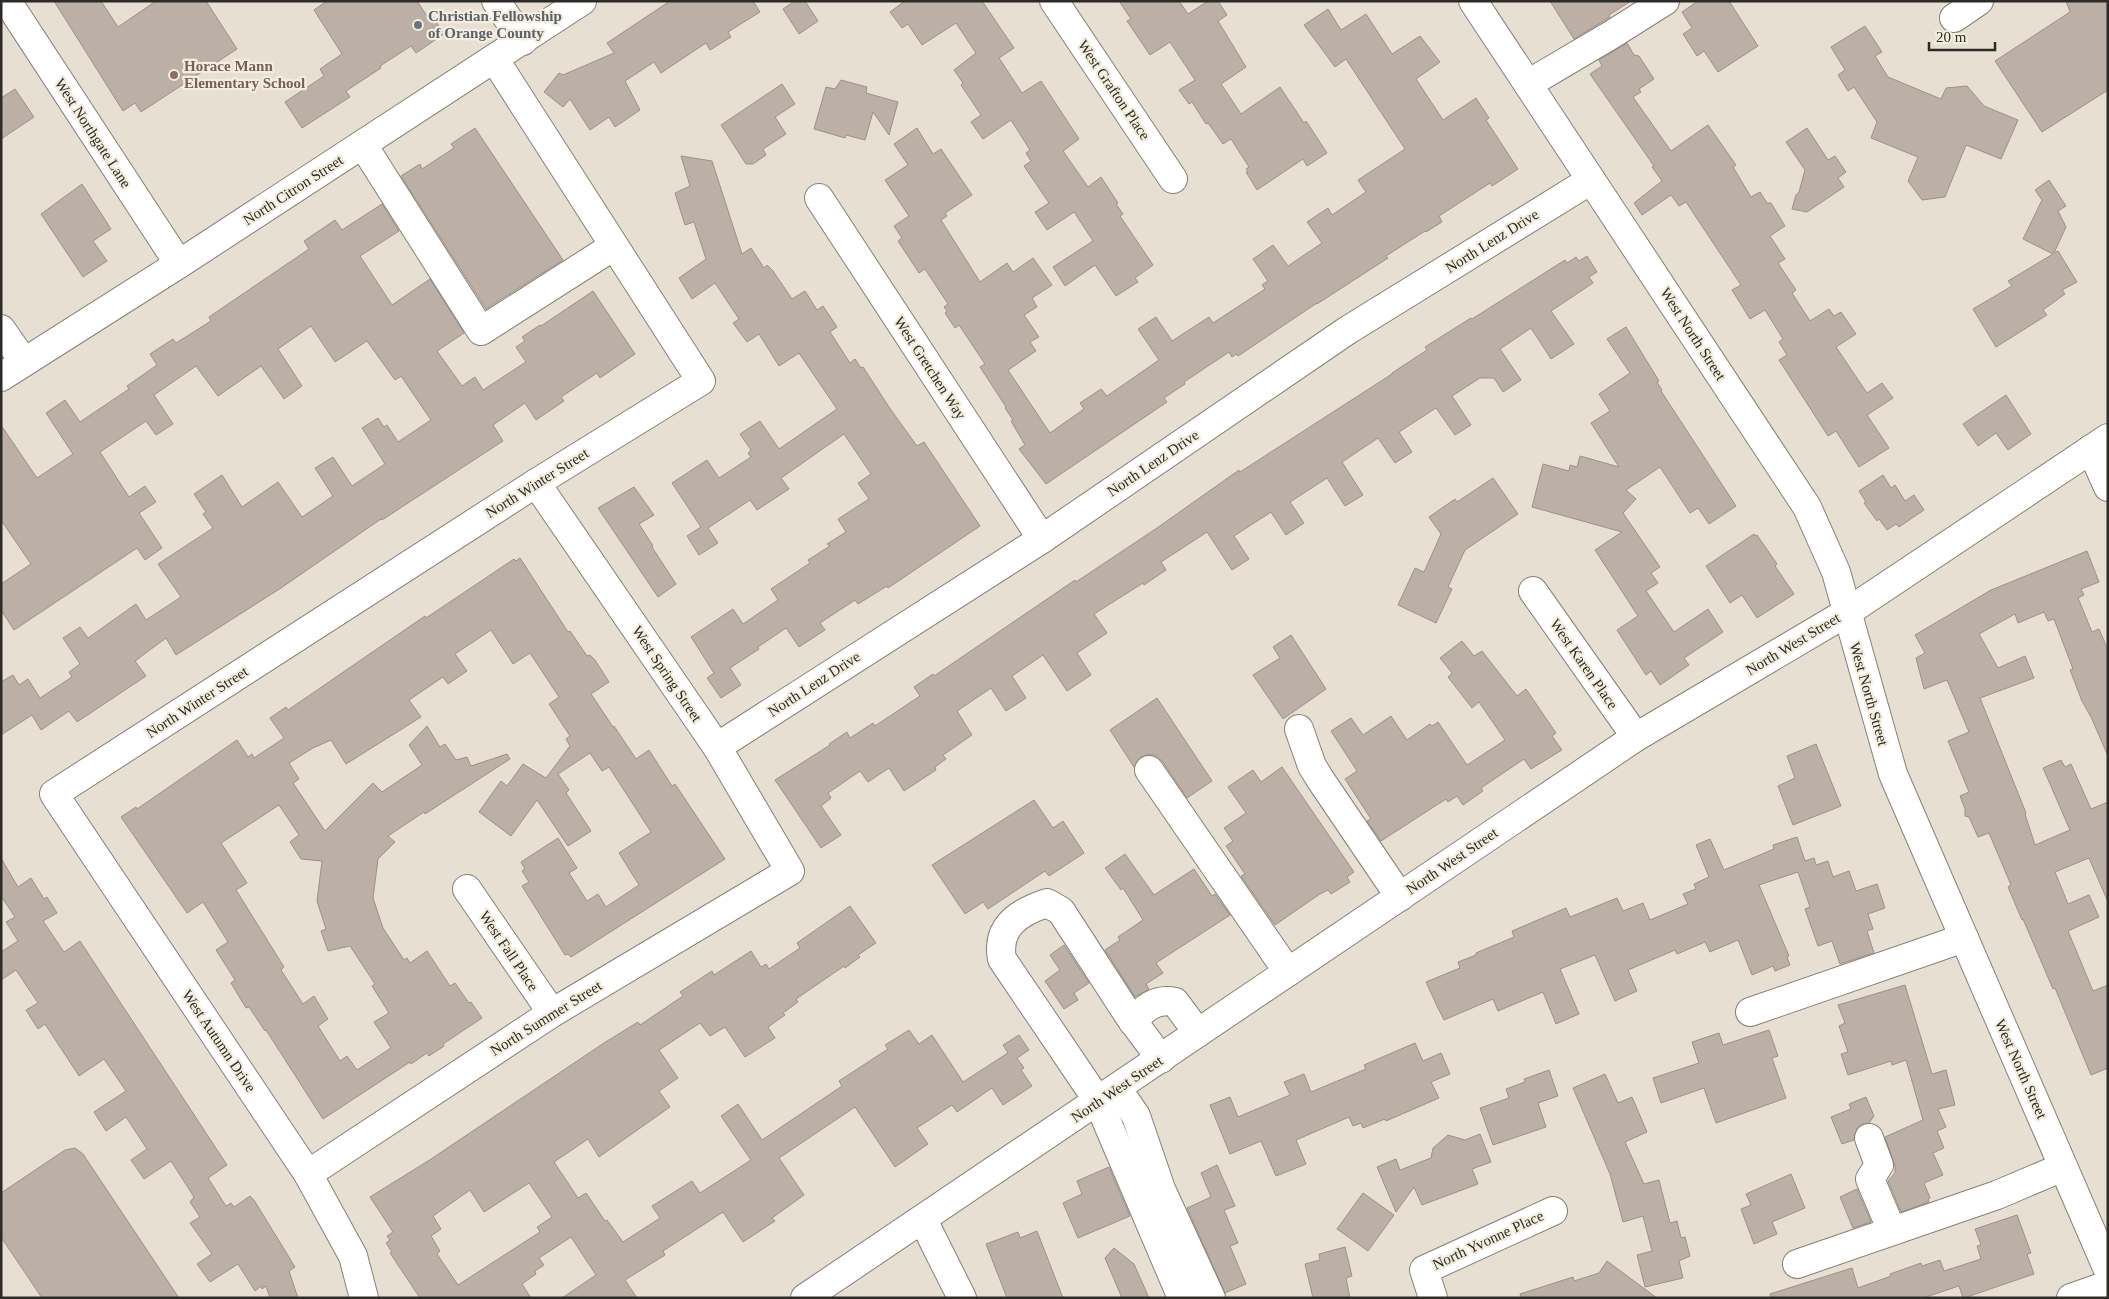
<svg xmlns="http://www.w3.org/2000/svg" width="2109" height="1299" font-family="'Times New Roman',serif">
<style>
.building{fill:#bcafa6;stroke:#9d9087;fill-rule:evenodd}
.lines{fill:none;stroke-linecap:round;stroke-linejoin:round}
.minor-casing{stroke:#868174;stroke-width:30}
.minor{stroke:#fff;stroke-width:28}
.worship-dot{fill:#6b7280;stroke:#f4eedf;stroke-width:2}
.education-dot{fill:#8d6e63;stroke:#f4eedf;stroke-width:2}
.labels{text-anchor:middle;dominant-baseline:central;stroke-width:4.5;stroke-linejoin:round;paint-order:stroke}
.worship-label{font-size:15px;font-weight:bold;fill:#5b616d;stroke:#f4eedf;text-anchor:start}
.education-label{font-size:15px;font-weight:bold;fill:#785e54;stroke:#f4eedf;text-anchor:start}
.street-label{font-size:15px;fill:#2d2b26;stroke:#f4eedf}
</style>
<rect width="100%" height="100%" fill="#e7e0d2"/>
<g class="building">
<path d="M54,1H101L118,27L156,1H206L237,49L141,112L135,103L123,111Z"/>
<path d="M327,1H417L427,16L431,14L444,34L416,53L411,46L380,66L381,68L346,91L350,97L302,128L285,102L324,76L320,69L342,54L314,10Z"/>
<path d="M670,1H753L760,12L728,32L731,37L710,50L706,43L661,73L654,62L625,81L640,110L615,127L609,117L590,130L570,99L563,107L544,92L559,73L563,75L614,53L607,43Z"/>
<path d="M795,1H805L818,21L799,34L783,9Z"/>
<path d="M905,1H982L1014,48L999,58L1022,93L1041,81L1079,139L1063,151L1088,187L1101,177L1118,203L1116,204L1123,214L1120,216L1153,265L1135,278L1138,282L1116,296L1095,265L1065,286L1053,267L1093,241L1074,212L1047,230L1035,212L1049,203L1024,166L1031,161L1026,153L1030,150L1011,120L983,139L971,122L981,115L961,85L963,83L954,70L976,53L956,23L922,45L908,24L902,28L890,12Z"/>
<path d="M1119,1H1179L1188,14L1208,1H1218L1227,15L1218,21L1246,67L1221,84L1241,114L1280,87L1304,123L1306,121L1327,153L1307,166L1303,159L1257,190L1246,172L1248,171L1246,169L1249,167L1231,139L1223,144L1208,123L1206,124L1192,102L1189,104L1179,90L1195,80L1170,42L1150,55L1127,21L1131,19Z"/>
<path d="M1550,1H1631L1609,15L1610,17L1574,39Z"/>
<path d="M1698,1H1729L1758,46L1718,72L1704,51L1697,56L1683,34L1692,28L1682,12Z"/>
<path d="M2066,1H2108V90L2042,132L1995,61L2070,12Z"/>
<path d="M1328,9L1341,30L1366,14L1392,54L1420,36L1440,62L1416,79L1443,120L1476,98L1489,118L1486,120L1518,169L1492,186L1490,183L1439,216L1442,222L1426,232L1425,231L1386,256L1388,258L1317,304V303L1238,356L1236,354L1232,357L1229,352L1184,382L1185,384L1164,398L1167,402L1046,484L1019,449L1025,445L1011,421L1013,420L1005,408L1006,407L980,367L985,364L959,325L955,328L945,313L947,311L944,307L948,304L925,269L919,273L898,241L902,238L894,226L909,216L885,180L908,165L894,144L917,128L933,154L941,149L972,195L945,213L947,216L941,220L980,282L1007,263L1013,272L1033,258L1052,285L1032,298L1037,307L1024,315L1039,337L1030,342L1036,351L1008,370L1050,433L1084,409L1080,403L1101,389L1107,396L1159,360L1138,329L1156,317L1172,341L1209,317L1213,323L1265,289L1262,285L1268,281L1253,259L1273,245L1288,266L1322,243L1307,222L1328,208L1332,215L1366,192L1358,180L1405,149L1346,59L1335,67L1304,25Z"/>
<path d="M1865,26L1882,52L1875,56L1888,77L1941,99L1946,88L1967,86L1984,106L2018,120L2001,159L1966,145L1945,197L1922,200L1908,181L1918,157L1871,138L1877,122L1854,87L1848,91L1838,75L1845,70L1831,47Z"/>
<path d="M1627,43L1634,55L1639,56L1654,79L1639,89L1641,92L1633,97L1671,151L1708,125L1736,165L1733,167L1751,197L1760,192L1767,203H1771L1785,226L1770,236L1785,259L1778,263L1796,290L1792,293L1810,321L1829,309L1834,316L1841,312L1856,334L1836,347L1867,393L1882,383L1893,398L1867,415L1889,448L1859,467L1836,431L1828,436L1779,360L1787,355L1779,342L1783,339L1765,310L1750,319L1732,290L1741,285L1686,202L1679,206L1671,195L1642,215L1634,203L1662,181L1652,167L1654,166L1590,74L1602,66L1599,60Z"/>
<path d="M841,80L867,87L866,93L898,102L889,135L873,112L865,140L846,135L845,138L814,129L826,87L835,89Z"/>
<path d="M782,84L795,104L775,117L786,134L763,149L766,155L753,164H746L721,125Z"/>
<path d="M15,89L34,117L1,139V98Z"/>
<path d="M475,128L563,260L486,309L401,176L420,164L422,169L454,148L451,144Z"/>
<path d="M1807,128L1828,160L1835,156L1846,172L1838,178L1844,187L1807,212L1792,209L1796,195L1799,192L1805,170L1786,142Z"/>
<path d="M681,156L712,161L742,254L751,248L764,268L767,265L773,271L792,299L805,291L817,310L823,306L837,327L830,332L850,363L855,359L861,368L863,367L891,410L917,446L924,442L980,526L888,588L887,586L858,604L855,600L820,623L825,630L799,647L786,628L758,647L759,649L730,668L741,685L721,698L707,678L714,673L691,637L733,609L743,624L778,600L771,589L810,563L808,560L830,546L827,544L846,532L838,519L869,499L858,483L871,474L844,434L781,478L789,489L757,510L750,500L708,528L718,543L699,555L687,536L701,527L672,483L707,460L719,478L751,457L748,453L751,450L740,434L760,421L779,449L837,409L799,353L779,366L759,334L747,342L733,323L739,319L715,283L692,299L679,278L706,259L694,222L685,225L675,193L690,186Z"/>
<path d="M2049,180L2066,206L2058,211L2066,227L2054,253L2058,251L2077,282L2062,290L2065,294L2043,310L2047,315L1996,347L1973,309L2012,286L2008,281L2053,254L2023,239L2042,200L2035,190Z"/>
<path d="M82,184L111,229L93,241L107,261L83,277L41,214Z"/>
<path d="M382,204L399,231L360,256L392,305L430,279L464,333L437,351L462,386L475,377L483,390L526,362L516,347L525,341L522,337L540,325L541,326L593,291L635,354L600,378L597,373L561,397L564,401L536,420L525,403L493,425L503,441L382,520L381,519L281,588L176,655L166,638L135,661L146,676L77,722L69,711L41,730L32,715L1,735V682L13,675L19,685L28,679L40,698L72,677L69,672L80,664L63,638L80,627L88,638L136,604L146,620L181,597L158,564L213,528L203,514L206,512L194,494L222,475L242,507L278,482L302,517L333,496L315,468L333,457L352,486L385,464L362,428L378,418L384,427L387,425L398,442L431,420L401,376L395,380L367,341L335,362L311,326L278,349L302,386L284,399L261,366L218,396L196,366L154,395L173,424L156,435L146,421L100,452L129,497L145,486L156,502L139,513L162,548L145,560L137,548L14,630L1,610V584L31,564L1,520V425L37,478L73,454L46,413L65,400L80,422L129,389L127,386L157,365L150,354L173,339L176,343L211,321L209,317L309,249L304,241L335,220L342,230Z"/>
<path d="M1587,256L1597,272L1589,277L1593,283L1551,311L1574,344L1551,359L1531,328L1500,349L1521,380L1503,392L1494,378H1480L1452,396L1471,425L1455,435L1436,408L1399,432L1412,452L1395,463L1378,438L1342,462L1363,495L1345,506L1327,478L1290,502L1304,523L1286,535L1271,512L1234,536L1249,559L1232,570L1207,532L1161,562L1166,570L1144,585L1143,583L1094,614L1107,633L1077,653L1091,675L1067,691L1043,655L1012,676L1026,698L1006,711L991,688L957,711L972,735L943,755L946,759L935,767L936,770L904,791L889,768L868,782L860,771L828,793L831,798L821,806L841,835L821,848L775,780L830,745L829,744L847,732L850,738L873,723L875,726L920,696L914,687L933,674L934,676L1075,580L1076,582L1157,528L1239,470L1240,472L1392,374V373L1427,350L1425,347L1471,318L1472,319L1565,260L1567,263L1576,257L1579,261Z"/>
<path d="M1626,327L1659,381L1657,382L1662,390L1661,391L1736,506L1709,524L1698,508L1690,513L1660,467L1626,490L1636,499L1623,513L1660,567L1651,573L1658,583L1646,591L1674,632L1708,609L1723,632L1684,658L1689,665L1660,685L1651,671L1646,675L1617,630L1638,616L1595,550L1622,532L1532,507L1543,464L1569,471L1570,465L1577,467L1580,456L1619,467L1591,423L1610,411L1599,394L1630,373L1607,339Z"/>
<path d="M2006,395L2031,434L2008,450L1996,433L1978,446L1963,424Z"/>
<path d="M1883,475L1891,488L1895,485L1905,501L1914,495L1924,510L1899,527L1896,524L1887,530L1879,519L1877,521L1864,503L1866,502L1859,491Z"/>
<path d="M1493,478L1518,514L1465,550L1448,587L1452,589L1436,623L1398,605L1415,568L1424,572L1441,534L1429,517L1455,499L1457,502Z"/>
<path d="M634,487L654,515L639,524L653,546L652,547L676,584L658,597L598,508Z"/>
<path d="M1754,534L1755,536L1757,535L1777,564L1775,566L1794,594L1757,618L1742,595L1730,603L1706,566Z"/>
<path d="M2087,551L2099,582L2081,589L2084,595L2078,598L2092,632L2099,629L2108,650V756L2091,717L2082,701L2070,670L2073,669L2054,619L2048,621L2044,612L2018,623L2015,614L1979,634L1998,668L2025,656L2034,678L1980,698L2026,813L2025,814L2035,845L2070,830L2043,768L2061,760L2065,767L2071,764L2091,809L2108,802V902L2089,858L2055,872L2068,904L2089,895L2099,917L2068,931L2093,991L2108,985V1068L2091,1075L2055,988L2053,989L2023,919L2022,920L2008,887L2011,885L1989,833L1978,837L1969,817L1965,816V809L1960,796L1969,792L1948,741L1969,732L1947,680L1924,689L1916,658L1925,653L1915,635L1991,590Z"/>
<path d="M520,558L568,632L570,631L587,656L590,655L595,660L609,682L591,694L613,727L614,726L636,759L649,750L672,786L675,784L725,859L571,957L568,954L565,955L522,886L529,882L522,871L525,869L521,862L558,838L577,868L569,873L587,901L598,894L606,907L639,885L619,853L651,832L609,767L602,771L590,753L558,774L569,790L566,793L591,831L568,846L537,800L511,836L479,812L501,781L507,786L523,764L546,778L570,746L566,739L570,736L549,704L559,697L530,653L513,664L491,630L455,654L467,671L448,684L443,677L409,700L421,717L346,764L331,740L313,748L289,763L299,779L293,783L325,831L373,783L382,792L422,765L409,745L427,726L440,747L445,744L456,760L467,757L471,766L507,754L510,759L425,814L424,812L388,836L395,842L378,859L373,898L383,928L404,960L407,958L410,963L427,951L450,986L455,983L469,1003L471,1002L482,1018L443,1044L444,1046L429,1056L427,1053L411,1064L410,1062L323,1119L266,1030L265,1031L249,1007L246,1008L231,983L235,980L216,950L228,942L203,902L187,913L121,817L136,807L137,809L237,740L248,757L252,754L254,758L284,738L270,718L286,707L288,710L425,616L426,618L514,559L516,561ZM279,805L299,835L290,842L301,859L322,861L317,901L326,929L321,931L328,951L350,946L375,984L372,986L389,1013L374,1022L391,1048L357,1070L347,1056L340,1061L318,1026L328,1019L314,996L303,1004L281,970L284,967L236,890L247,883L221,843Z"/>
<path d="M1291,635L1326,689L1283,719L1253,675L1280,658L1273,647Z"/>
<path d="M1462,641L1474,656L1482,651L1517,696L1526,689L1556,733L1552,736L1562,750L1531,769L1524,759L1481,788L1483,791L1463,805L1457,796L1448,802L1446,799L1381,841L1367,821L1371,819L1345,779L1357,771L1331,731L1351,718L1363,735L1391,716L1407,740L1430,724L1432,726L1438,722L1467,765L1505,740L1479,702L1472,708L1448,677L1452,673L1440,658Z"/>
<path d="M1157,698L1212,781L1187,798L1162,761L1155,755H1147L1141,757L1134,767L1110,730Z"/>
<path d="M1816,744L1841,806L1793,825L1778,786L1795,778L1787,756Z"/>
<path d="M1282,767L1354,872L1347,877L1350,882L1331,894L1328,890L1320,894L1275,925L1241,876L1245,874L1226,846L1233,841L1224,828L1246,813L1228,787L1253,770L1261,782Z"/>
<path d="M1034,800L1053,828L1063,821L1084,853L1049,876L1045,871L988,909L983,902L965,914L932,865Z"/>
<path d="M1797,837L1805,861L1814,858L1816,865L1828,861L1833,877L1849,871L1856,891L1877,884L1885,908L1868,914L1873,929L1867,931L1874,953L1840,964L1832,941L1818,946L1805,909L1810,907L1798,872L1759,885L1789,956L1787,957L1790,965L1775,971L1773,966L1752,975L1738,940L1710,952L1705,942L1677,954L1675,950L1628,970L1637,991L1615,1001L1595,955L1560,969L1579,1014L1556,1024L1543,992L1498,1011L1493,999L1444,1020L1437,1006L1426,982L1460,968L1458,962L1476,955V953L1514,937L1512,931L1566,908L1570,917L1617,898L1623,911L1643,903L1650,920L1688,904L1683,894L1696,889L1694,884L1709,877L1696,845L1710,839L1724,870L1774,849L1773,845Z"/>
<path d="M1125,854L1154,895L1194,869L1212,896L1215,894L1230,915L1156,963L1163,973L1146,984L1149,989L1135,997L1105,950L1120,940L1118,937L1143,920L1123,888L1121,890L1105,868Z"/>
<path d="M1,858L18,887L31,878L44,899L47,897L57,913L43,921L64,952L80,941L227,1165L208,1178L226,1206L231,1203L234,1207L250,1196L254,1200L295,1267L289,1271L298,1298H270L266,1286L262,1289L261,1286L255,1291L238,1264L210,1282L197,1264L212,1254L190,1223L200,1217L190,1202L194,1197L171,1161L144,1179L131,1160L147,1149L126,1117L106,1131L94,1112L126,1091L104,1059L79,1076L45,1024L38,1029L26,1010L38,1003L16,970L1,980V952L18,941L6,922L15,917L1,896Z"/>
<path d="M850,906L876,943L858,955L860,957L845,968L844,966L796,999L798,1002L783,1013L785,1015L768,1027L775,1038L745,1057L725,1027L710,1036L700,1023L659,1050L678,1078L659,1091L670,1107L599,1157L588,1139L554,1162L578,1198L586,1193L605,1221L607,1220L623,1242L660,1218L652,1206L692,1181L700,1193L751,1160L721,1116L738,1104L762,1140L842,1086L839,1081L888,1049L885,1045L909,1030L919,1044L932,1035L963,1082L1008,1053L1003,1045L1019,1035L1029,1050L1017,1058L1024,1068L1021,1070L1032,1086L1003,1105L992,1088L957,1112L952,1105L917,1128L928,1144L895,1167L855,1107L779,1158L804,1195L772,1218L775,1221L743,1242L723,1212L663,1251L665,1255L625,1280L637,1298H562L596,1275L571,1237L539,1258L544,1265L535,1271L536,1274L522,1284L531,1298H420L390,1253L392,1252L386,1243L390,1240L387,1236L393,1232L370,1197L428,1161L604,1043L638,1022L640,1025L683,996L680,992L712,971L714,975L751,951L761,967L766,964L769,969L800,948L797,943ZM529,1183L552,1217L537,1227L540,1232L458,1285L437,1254L440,1251L431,1236L441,1229L433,1216L470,1190L484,1212Z"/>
<path d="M1064,945L1089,983L1074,993L1078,1000L1064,1009L1045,981L1060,970L1050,955Z"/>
<path d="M1905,985L1932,1074L1946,1070L1955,1105L1938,1109L1946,1127L1937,1131L1944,1148L1933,1153L1943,1175L1924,1183L1930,1198L1928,1200L1929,1202L1901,1212L1888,1181L1895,1173V1166L1885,1137L1923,1120L1906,1060L1892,1065L1891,1061L1848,1075L1841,1054L1848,1052L1839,1026L1845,1023L1838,1005Z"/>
<path d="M1769,1030L1778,1056L1772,1058L1786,1098L1716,1123L1704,1088L1661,1103L1653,1078L1699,1063L1692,1042L1719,1033L1723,1045Z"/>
<path d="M1415,1043L1423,1061L1441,1053L1450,1074L1431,1082L1439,1098L1386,1121L1385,1119L1363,1128L1361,1123L1353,1126L1349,1117L1296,1140L1306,1164L1276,1176L1261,1141L1230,1154L1210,1105L1230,1097L1238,1117L1290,1095L1284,1082L1304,1074L1311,1092L1366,1069L1364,1065Z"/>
<path d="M1549,1070L1558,1096L1538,1103L1546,1127L1493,1145L1480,1108L1509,1098L1506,1089L1525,1082L1524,1079Z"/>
<path d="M1605,1074L1618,1103L1632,1097L1647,1132L1625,1142L1644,1184L1659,1180L1670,1223L1677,1221L1681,1238L1685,1237L1690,1256L1679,1261L1683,1278L1645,1287L1637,1255L1652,1251L1643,1216L1623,1222L1610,1174L1573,1088Z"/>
<path d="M1866,1097L1874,1116L1869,1123L1863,1124L1857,1128L1854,1140L1842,1144L1831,1117L1851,1109L1849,1104Z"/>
<path d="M1480,1134L1491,1162L1472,1169L1478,1184L1422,1205L1414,1187L1396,1212L1377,1167L1396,1159L1400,1170L1431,1158L1433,1148L1448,1135L1465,1140Z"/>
<path d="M75,1148L83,1154L179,1298H42L1,1237V1193L65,1150Z"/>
<path d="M1217,1165L1235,1206L1224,1210L1238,1243L1230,1246L1246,1284L1225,1293L1187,1208L1211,1197L1201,1173Z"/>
<path d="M1109,1167L1130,1216L1078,1238L1063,1203L1082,1194L1077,1181Z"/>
<path d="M1791,1174L1805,1208L1772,1222L1777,1234L1754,1244L1741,1209L1751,1205L1746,1194Z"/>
<path d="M1857,1189L1871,1222L1853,1228L1840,1197Z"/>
<path d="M1363,1193L1394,1215L1368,1251L1337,1229Z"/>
<path d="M2017,1215L2031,1253L2027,1254L2034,1274L1964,1298H1963L1959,1286L1923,1298H1771L1770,1294L1852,1268L1858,1288L1891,1276L1890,1274L1921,1263L1922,1266L1940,1260L1944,1271L1981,1259L1977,1246L1981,1245L1975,1229Z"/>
<path d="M1037,1231L1063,1298H1007L986,1244L1018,1232L1020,1238Z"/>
<path d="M1345,1247L1352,1276L1346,1278L1350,1298H1313L1305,1264L1320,1260L1319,1254Z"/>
<path d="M1114,1248L1134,1264L1149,1298H1122L1105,1258Z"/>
<path d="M1607,1261L1657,1298H1521L1520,1294L1573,1277L1574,1281L1599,1273Z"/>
</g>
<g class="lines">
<defs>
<g id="minor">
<path d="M7,1L179,264"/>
<path d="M496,1L523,41"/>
<path d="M1054,1L1173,179"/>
<path d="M1473,1L1807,507L1836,572L1893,774L2108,1270"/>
<path d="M1954,18L1979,1"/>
<path d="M1528,84L1611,35L1665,1"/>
<path d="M363,145L481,331L614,246"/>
<path d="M819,198L1042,539"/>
<path d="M1,329L24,362"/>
<path d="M1,377L179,264L582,1"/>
<path d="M2091,449L2108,487"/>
<path d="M1533,591L1636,737"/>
<path d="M1299,729L1312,766L1320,779L1400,897"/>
<path d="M717,747L1042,539L1348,330L1591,180"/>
<path d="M1149,770L1288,972"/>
<path d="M467,889L552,1013"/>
<path d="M1750,1012L1964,938"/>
<path d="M1133,1022C1144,1008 1156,998 1175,1002L1198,1033"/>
<path d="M1161,1059L1129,1016L1061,911L1047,903C1019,912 996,927 1002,959L1098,1101L1182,1298"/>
<path d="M1117,1088L1136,1116L1161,1189L1211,1298"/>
<path d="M1869,1138L1879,1165L1870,1179L1892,1231"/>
<path d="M308,1174L552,1013L790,871L717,747L536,483"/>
<path d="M923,1220L962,1298"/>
<path d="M1797,1264L1997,1195L2063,1167"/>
<path d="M364,1298L353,1256L308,1174L54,794L536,483L701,381L495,60"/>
<path d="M805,1298L1636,737L1846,613L2108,438"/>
<path d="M1433,1298L1424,1270L1553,1211"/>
<path d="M2071,1298L2108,1285"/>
</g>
</defs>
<use href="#minor" class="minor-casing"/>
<use href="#minor" class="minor"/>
</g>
<circle class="worship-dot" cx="418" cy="25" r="5"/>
<circle class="education-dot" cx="174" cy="75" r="5"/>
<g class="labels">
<g class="worship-label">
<text x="428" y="16">Christian Fellowship<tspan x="428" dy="17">of Orange County</tspan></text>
</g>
<g class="education-label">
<text x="184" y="66">Horace Mann<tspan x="184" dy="17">Elementary School</tspan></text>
</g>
<g class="street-label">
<text transform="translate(1114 90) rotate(56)">West Grafton Place</text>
<text transform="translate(93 133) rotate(57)">West Northgate Lane</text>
<text transform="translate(293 190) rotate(-33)">North Citron Street</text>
<text transform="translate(1492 241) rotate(-32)">North Lenz Drive</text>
<text transform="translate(1693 334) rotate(57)">West North Street</text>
<text transform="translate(930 368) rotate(57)">West Gretchen Way</text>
<text transform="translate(1153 463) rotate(-34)">North Lenz Drive</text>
<text transform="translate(537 483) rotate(-32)">North Winter Street</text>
<text transform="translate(1793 644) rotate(-31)">North West Street</text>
<text transform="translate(1584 664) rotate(55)">West Karen Place</text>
<text transform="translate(667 674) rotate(56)">West Spring Street</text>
<text transform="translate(814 684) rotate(-33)">North Lenz Drive</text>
<text transform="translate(1869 694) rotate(74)">West North Street</text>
<text transform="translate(197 702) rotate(-33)">North Winter Street</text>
<text transform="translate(1452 861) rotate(-34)">North West Street</text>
<text transform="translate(509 951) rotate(56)">West Fall Place</text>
<text transform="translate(546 1018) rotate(-32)">North Summer Street</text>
<text transform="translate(219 1041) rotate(56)">West Autumn Drive</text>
<text transform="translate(2021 1069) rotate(66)">West North Street</text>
<text transform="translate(1117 1089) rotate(-34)">North West Street</text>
<text transform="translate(1488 1240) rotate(-25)">North Yvonne Place</text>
</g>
</g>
<rect width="2109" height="1299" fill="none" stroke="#2d2b26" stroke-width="5"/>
<path d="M1929 42v8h66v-8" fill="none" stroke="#2d2b26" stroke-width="2.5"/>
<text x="1936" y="42" font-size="15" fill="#2d2b26" stroke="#f4eedf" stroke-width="4" paint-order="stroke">20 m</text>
</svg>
